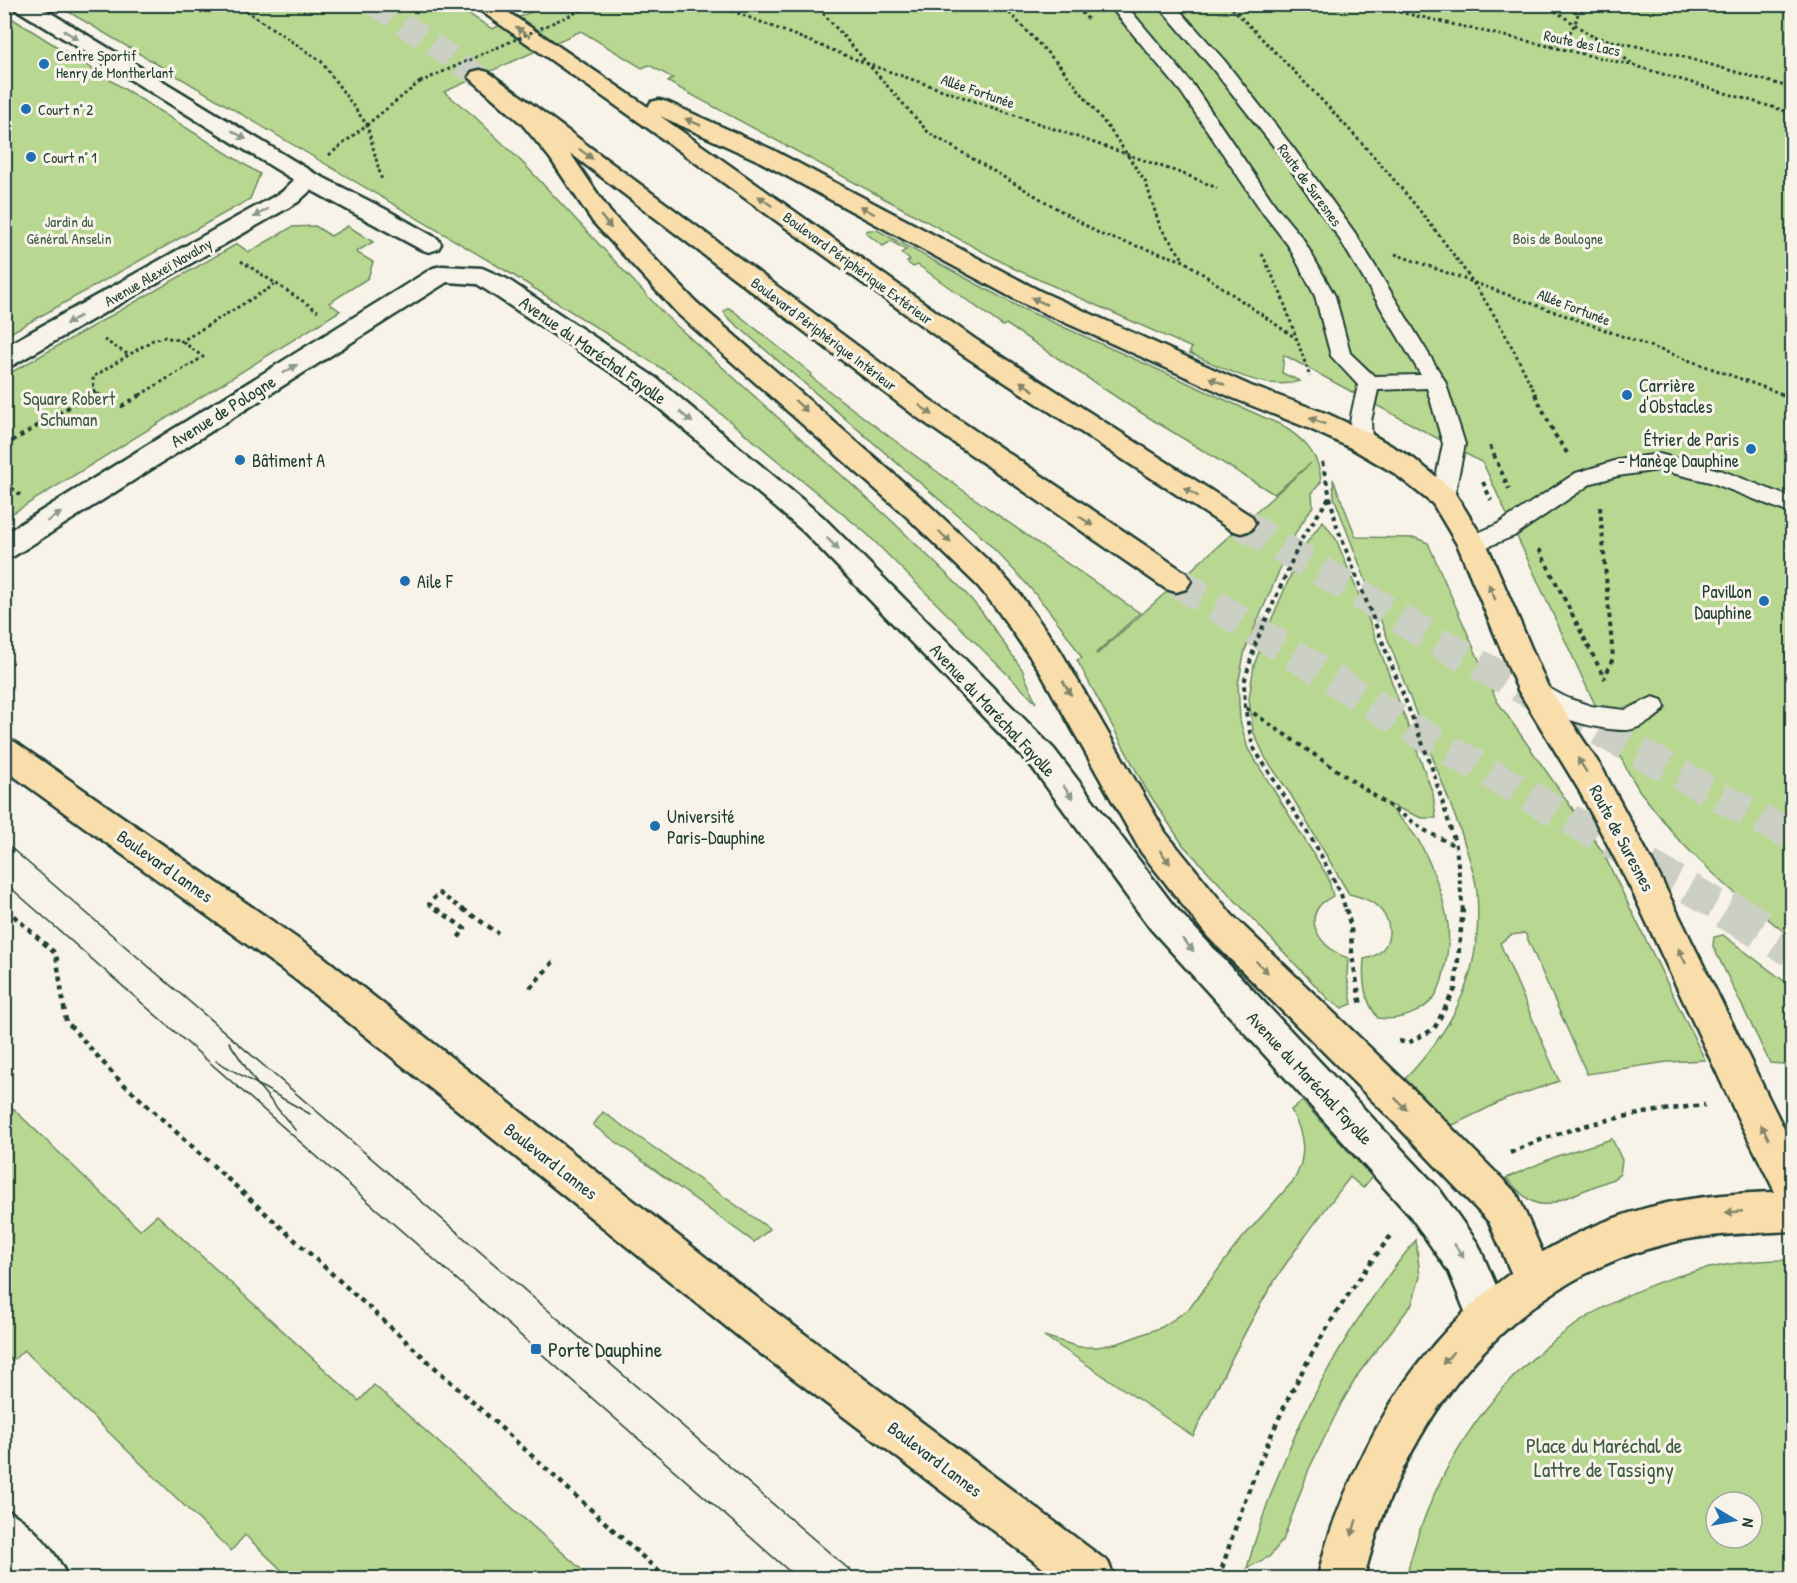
<svg xmlns="http://www.w3.org/2000/svg" width="1797" height="1583" font-family="'Patrick Hand',sans-serif">
<style>
.green{fill:#b8d891;stroke:#6c8a62;stroke-width:1.5;fill-rule:evenodd}
.lines{fill:none;stroke-linecap:round;stroke-linejoin:round}
.highway-tunnel-far2{stroke:#cccfc4;stroke-width:23;stroke-dasharray:23 12;stroke-linecap:butt}
.highway-tunnel-far1{stroke:#cccfc4;stroke-width:31;stroke-dasharray:31 15;stroke-linecap:butt}
.highway-tunnel{stroke:#cccfc4;stroke-width:40;stroke-dasharray:40 20;stroke-linecap:butt}
.lane-casing{stroke:#1f3d34;stroke-width:4}
.street-casing{stroke:#1f3d34;stroke-width:5}
.primary-casing{stroke:#1f3d34;stroke-width:5}
.highway-casing{stroke:#1f3d34;stroke-width:5}
.path-far2{stroke:#1f3d34;stroke-width:3;stroke-dasharray:3 3;stroke-linecap:butt}
.path-far1{stroke:#1f3d34;stroke-width:4;stroke-dasharray:4.5 4.5;stroke-linecap:butt}
.path{stroke:#1f3d34;stroke-width:4.5;stroke-dasharray:5 5;stroke-linecap:butt}
.lane{fill:#f7f3e8;fill-rule:evenodd}
.street{fill:#f7f3e8;fill-rule:evenodd}
.primary{fill:#f9deab;fill-rule:evenodd}
.highway{fill:#f9deab;fill-rule:evenodd}
.tram{stroke:#1f3d34;stroke-width:1.5}
.path-bridge{stroke:#1f3d34;stroke-width:3;stroke-dasharray:3 3;stroke-linecap:butt}
.oneway{fill:#81856a}
.oneway2{fill:#8b988e}
.poi-dot{fill:#1f6fb2;stroke:#f7f3e8;stroke-width:2}
.labels{text-anchor:middle;dominant-baseline:central;stroke-width:6;stroke-linejoin:round;paint-order:stroke}
.far-street-label{font-size:15px;fill:#1f3d34;stroke:#f7f3e8}
.far-poi-label{font-size:15px;fill:#1f3d34;stroke:#f7f3e8;text-anchor:start}
.far-park-label{font-size:15px;fill:#3e5c47;stroke:#f7f3e8}
.street-label{font-size:18px;fill:#1f3d34;stroke:#f7f3e8}
.poi-label{font-size:18px;fill:#1f3d34;stroke:#f7f3e8;text-anchor:start}
.park-label{font-size:18px;fill:#3e5c47;stroke:#f7f3e8}
.near-poi-label{font-size:21px;fill:#1f3d34;stroke:#f7f3e8;text-anchor:start}
.near-park-label{font-size:21px;fill:#3e5c47;stroke:#f7f3e8}
</style>
<rect width="100%" height="100%" fill="#f7f3e8"/>
<filter id="ink" filterUnits="userSpaceOnUse"><feTurbulence type="fractalNoise" baseFrequency=".0167" numOctaves="2"/><feDisplacementMap in="SourceGraphic" scale="12" xChannelSelector="R" yChannelSelector="G"/><feConvolveMatrix kernelMatrix="1 2 1 2 8 2 1 2 1" color-interpolation-filters="sRGB"/></filter>
<g filter="url(#ink)">
<g class="green">
<path d="M539,4L1792,5V938L1729,888L1699,860L1676,837L1639,790L1627,770L1589,692L1483,463L1284,355L1282,373L1300,381C1262,392 1223,367 1189,353L1192,348L1013,268L668,82L673,78L649,65L642,68L581,31L444,92L473,115L525,165L667,317L892,521L963,590L982,612L1022,669L1036,703L866,533L677,378L513,275L57,5H455L492,29L542,7Z"/>
<path d="M5,14L260,174L250,199L5,336Z"/>
<path d="M315,226L331,236L348,226L373,242L356,252L373,262L368,278L329,303L340,311L5,518V376L237,244L249,252L292,227Z"/>
<path d="M868,230H877L1019,307L1281,425C1304,439 1320,455 1321,482L1312,493L1313,506L1296,532L1245,650L1238,684L1240,721L1248,749L1328,877L1333,896C1330,898 1324,901 1321,904C1302,925 1327,952 1348,958L1347,976L1352,1004L1342,1008L1329,1000L1183,845L1146,789L1077,660L1082,658C1054,611 1015,570 976,531L726,316L724,311L729,308L735,312L812,374L810,376C917,460 1028,537 1140,613L1096,653L1097,654L1311,463L1274,494L1130,406L1006,324L1003,326L918,265L913,267L907,262L910,260L901,253L906,250L891,241L883,246L867,234L866,232Z"/>
<path d="M1333,479L1356,537L1416,538L1428,543L1497,701L1602,851L1705,1060L1667,1062L1587,1074L1525,933L1511,935L1500,943L1559,1081L1504,1100L1453,1125L1449,1124L1405,1079C1457,1025 1483,969 1477,893C1476,874 1467,854 1462,835L1334,497Z"/>
<path d="M1323,521L1336,539L1367,615L1433,794L1436,818H1422L1388,804C1398,818 1415,831 1422,847C1434,871 1444,898 1448,925C1450,943 1445,981 1435,996C1422,1014 1398,1021 1378,1018C1364,1000 1362,981 1364,959C1390,955 1397,927 1379,908C1370,899 1360,897 1349,894L1291,795L1266,759L1253,731L1249,699L1254,665L1270,623L1302,549Z"/>
<path d="M1723,935L1792,987V1065L1770,1063L1713,946L1714,937Z"/>
<path d="M5,1101L140,1230L157,1215L359,1401L374,1385L591,1578H290L245,1535L231,1551L24,1350L12,1361L5,1353Z"/>
<path d="M1302,1101L1372,1177L1363,1188L1350,1177C1321,1215 1292,1252 1267,1293C1240,1339 1217,1388 1193,1436L1044,1336L1079,1347H1098L1119,1343L1162,1327L1189,1309L1238,1243L1294,1180C1308,1155 1304,1134 1291,1110Z"/>
<path d="M603,1112L770,1229L754,1242L593,1125Z"/>
<path d="M1612,1139L1622,1160L1620,1174L1613,1179L1550,1204C1530,1207 1519,1191 1506,1178L1557,1156Z"/>
<path d="M1416,1240L1420,1277L1412,1304L1359,1373L1342,1402L1309,1469L1283,1540L1269,1557L1247,1568C1281,1447 1336,1337 1416,1240Z"/>
<path d="M1792,1260V1578H1406C1448,1395 1600,1258 1792,1260ZM1716,1502H1752V1538H1716Z"/>
</g>
<g class="lines">
<path class="highway-tunnel-far2" d="M374,4L480,77"/>
<g class="highway-tunnel-far1">
<path d="M1241,523L1461,655L1792,836"/>
<path d="M1176,581L1411,728L1729,911"/>
</g>
<path class="highway-tunnel" d="M1726,909L1792,947"/>
<defs>
<g id="lane">
<path d="M1108,4H1125L1193,85L1275,205L1303,239L1335,296L1350,353L1374,376L1421,375L1339,238L1282,157L1212,68L1157,4H1174L1224,60L1294,149L1355,233L1445,381L1465,444L1454,497L1451,503L1443,505L1435,503L1432,497L1443,444L1427,388L1378,390L1371,421L1372,441L1368,446L1361,448L1354,446C1344,430 1355,402 1358,385L1331,356L1315,296L1288,245L1263,213L1181,92Z"/>
<path d="M1659,454L1723,471L1792,498V514L1710,482L1659,470L1618,476L1592,483L1514,536L1472,553L1464,551L1461,545L1464,539L1498,524L1576,473L1618,460Z"/>
<path d="M1534,680L1567,698L1591,706L1625,710L1653,697L1662,700L1665,707C1660,717 1639,729 1627,730C1600,731 1535,715 1522,690L1525,683Z"/>
</g>
<g id="street">
<path d="M11,4H36L314,173L385,209L438,239L441,244L438,249L429,252L420,249L311,190L298,202L13,365L4,368V347L282,192L294,180L14,8Z"/>
<path d="M442,266L482,268L507,279L656,378L823,517L1054,749L1174,906L1439,1189L1478,1244L1509,1316L1503,1331L1488,1337L1473,1331L1449,1272L1411,1217L1150,928L1032,767L803,531L638,390L477,284L447,282L14,556L4,559V534L433,268Z"/>
<path d="M4,1509C28,1519 59,1554 67,1578H15L4,1566Z"/>
</g>
<g id="primary">
<path d="M1361,431L1371,434L1414,459L1453,490L1487,545L1547,685L1603,770L1657,871L1792,1145V1231C1750,1234 1707,1233 1666,1244C1506,1282 1401,1425 1364,1578H1318C1326,1535 1345,1491 1365,1451C1425,1327 1530,1233 1667,1203C1703,1196 1739,1193 1775,1192L1738,1118L1632,891L1579,790L1518,690L1458,546L1433,504L1394,473L1351,448L1347,441L1351,434Z"/>
<path d="M4,738L15,742L321,955L774,1311L1108,1562L1115,1578H1056L744,1341L295,979L4,769Z"/>
</g>
<g id="highway">
<path d="M471,4H496L648,107L651,102L659,100L667,102L773,150L1040,291L1251,386L1328,414L1371,434L1375,441L1371,448L1361,451L1351,448L1308,428L1233,398L1022,303L757,160L660,116L975,339L1251,516L1255,523L1251,530L1241,533L1231,530L957,351L642,124Z"/>
<path d="M480,70L488,72L540,110L937,405L1186,573L1191,581L1186,589L1176,592L1166,589L918,418L570,153L610,212L696,302L927,503L998,570L1018,592L1060,650L1165,832L1232,915L1415,1091L1517,1194L1554,1279L1548,1293L1534,1299L1520,1293L1489,1222L1389,1117L1208,937L1141,852L1038,668L996,608L978,586L907,517L678,314L593,222L550,158L522,124L469,77L472,72Z"/>
</g>
</defs>
<use href="#lane" class="lane-casing"/>
<use href="#street" class="street-casing"/>
<use href="#primary" class="primary-casing"/>
<use href="#highway" class="highway-casing"/>
<g class="path-far2">
<path d="M236,4L321,61L367,125L382,181"/>
<path d="M715,4L865,63L1189,176L1217,188"/>
<path d="M815,4L929,133L1102,235L1184,261L1297,339"/>
<path d="M1001,4L1061,67L1114,135L1146,183L1160,227L1184,260"/>
<path d="M1073,4L1088,19"/>
<path d="M1228,4C1321,99 1418,194 1489,307C1507,335 1521,365 1536,395"/>
<path d="M1364,4L1636,66L1792,113"/>
<path d="M1545,4L1633,64"/>
<path d="M1788,4L1792,11"/>
<path d="M1594,37L1673,54L1792,88"/>
<path d="M1550,46C1569,39 1575,28 1579,9"/>
<path d="M329,155L420,82"/>
<path d="M1262,254L1281,294L1310,377"/>
<path d="M1395,254L1785,395"/>
<path d="M241,261L318,311"/>
<path d="M104,340L129,355"/>
<path d="M94,392L99,395"/>
<path d="M88,395L94,392L93,377L153,340L165,337L182,341L276,284"/>
<path d="M140,395L203,357L182,341"/>
</g>
<g class="path-far1">
<path d="M97,394L111,403L122,406L142,394"/>
<path d="M1535,394L1555,435L1567,453"/>
<path d="M1781,394L1792,398"/>
<path d="M4,446L91,394"/>
<path d="M1490,446L1509,489"/>
<path d="M1322,462L1337,527L1431,765L1456,846L1463,911"/>
<path d="M4,482L20,495"/>
<path d="M1483,482L1491,500"/>
<path d="M1329,498L1301,540L1255,645L1244,683L1245,708L1253,747L1316,846L1341,894L1346,911"/>
<path d="M1600,507L1613,658L1605,677"/>
<path d="M1539,549L1605,679"/>
<path d="M1246,708L1426,831L1455,846"/>
<path d="M4,907L8,911"/>
<path d="M439,911L429,904L439,893L465,911"/>
</g>
<g class="path">
<path d="M6,909L56,954L66,1021L117,1078L666,1578"/>
<path d="M437,909L465,929L458,938"/>
<path d="M463,909L498,933"/>
<path d="M1346,909L1351,927L1352,955L1361,1006"/>
<path d="M530,988L553,962"/>
<path d="M1399,1041L1408,1043L1434,1029L1455,989L1463,909"/>
<path d="M1510,1153C1572,1124 1637,1112 1705,1105"/>
<path d="M1219,1578C1260,1445 1307,1343 1393,1233"/>
</g>
<use href="#lane" class="lane"/>
<use href="#street" class="street"/>
<use href="#primary" class="primary"/>
<use href="#highway" class="highway"/>
<g class="tram">
<path d="M4,842L859,1578"/>
<path d="M4,882L797,1578"/>
<path d="M229,1042L257,1084L296,1131"/>
<path d="M216,1061L310,1114"/>
</g>
<path class="path-bridge" d="M420,82L595,4"/>
</g>
<defs><path id="oneway-solid" d="M-6-.8H1V-3.2L6.5 0L1 3.2V.8H-6Z" transform="scale(1.5)"/></defs>
<g class="oneway">
<use href="#oneway-solid" transform="translate(523 32) rotate(-147)"/>
<use href="#oneway-solid" transform="translate(693 122) rotate(-156)"/>
<use href="#oneway-solid" transform="translate(586 154) rotate(36)"/>
<use href="#oneway-solid" transform="translate(765 201) rotate(-144)"/>
<use href="#oneway-solid" transform="translate(867 210) rotate(-152)"/>
<use href="#oneway-solid" transform="translate(606 222) rotate(50)"/>
<use href="#oneway-solid" transform="translate(1039 301) rotate(-155)"/>
<use href="#oneway-solid" transform="translate(1217 381) rotate(-155)"/>
<use href="#oneway-solid" transform="translate(1027 386) rotate(-146)"/>
<use href="#oneway-solid" transform="translate(801 406) rotate(42)"/>
<use href="#oneway-solid" transform="translate(926 410) rotate(36)"/>
<use href="#oneway-solid" transform="translate(1317 421) rotate(-158)"/>
<use href="#oneway-solid" transform="translate(1191 492) rotate(-148)"/>
<use href="#oneway-solid" transform="translate(1086 521) rotate(34)"/>
<use href="#oneway-solid" transform="translate(945 537) rotate(44)"/>
<use href="#oneway-solid" transform="translate(1492 592) rotate(-113)"/>
<use href="#oneway-solid" transform="translate(1067 688) rotate(60)"/>
<use href="#oneway-solid" transform="translate(1582 765) rotate(-122)"/>
<use href="#oneway-solid" transform="translate(1165 857) rotate(52)"/>
<use href="#oneway-solid" transform="translate(1682 956) rotate(-116)"/>
<use href="#oneway-solid" transform="translate(1262 967) rotate(44)"/>
<use href="#oneway-solid" transform="translate(1401 1104) rotate(45)"/>
<use href="#oneway-solid" transform="translate(1765 1132) rotate(-118)"/>
<use href="#oneway-solid" transform="translate(1734 1212) rotate(175)"/>
<use href="#oneway-solid" transform="translate(1448 1358) rotate(131)"/>
<use href="#oneway-solid" transform="translate(1354 1528) rotate(106)"/>
</g>
<g class="oneway2">
<use href="#oneway-solid" transform="translate(71 35) rotate(31)"/>
<use href="#oneway-solid" transform="translate(239 135) rotate(31)"/>
<use href="#oneway-solid" transform="translate(261 213) rotate(150)"/>
<use href="#oneway-solid" transform="translate(73 320) rotate(150)"/>
<use href="#oneway-solid" transform="translate(290 369) rotate(-32)"/>
<use href="#oneway-solid" transform="translate(686 417) rotate(40)"/>
<use href="#oneway-solid" transform="translate(54 517) rotate(-32)"/>
<use href="#oneway-solid" transform="translate(833 544) rotate(45)"/>
<use href="#oneway-solid" transform="translate(1068 792) rotate(53)"/>
<use href="#oneway-solid" transform="translate(1188 945) rotate(47)"/>
<use href="#oneway-solid" transform="translate(1459 1251) rotate(56)"/>
</g>
</g>
<g class="poi-dot">
<circle cx="44" cy="64" r="6"/>
<circle cx="26" cy="109" r="6"/>
<circle cx="31" cy="157" r="6"/>
<circle cx="1627" cy="395" r="6"/>
<circle cx="1751" cy="449" r="6"/>
<circle cx="240" cy="460" r="6"/>
<circle cx="405" cy="581" r="6"/>
<circle cx="1764" cy="601" r="6"/>
<circle cx="655" cy="826" r="6"/>
<rect x="530" y="1343" width="12" height="12" rx="3"/>
</g>
<g class="labels">
<g class="far-street-label">
<text transform="translate(1582 43) rotate(12)">Route des Lacs</text>
<text transform="translate(978 91) rotate(19)">Allée Fortunée</text>
<text transform="translate(1310 185) rotate(54)">Route de Suresnes</text>
<text transform="translate(858 268) rotate(36)">Boulevard Périphérique Extérieur</text>
<text transform="translate(158 272) rotate(-30)">Avenue Alexeï Navalny</text>
<text transform="translate(1574 307) rotate(21)">Allée Fortunée</text>
<text transform="translate(824 334) rotate(37)">Boulevard Périphérique Intérieur</text>
</g>
<g class="far-poi-label">
<text x="56" y="55">Centre Sportif<tspan x="56" dy="17">Henry de Montherlant</tspan></text>
<text x="38" y="109">Court n° 2</text>
<text x="43" y="157">Court n° 1</text>
</g>
<g class="far-park-label">
<text x="69" y="221">Jardin du<tspan x="69" dy="17">Général Anselin</tspan></text>
<text x="1558" y="238">Bois de Boulogne</text>
</g>
<g class="street-label">
<text transform="translate(593 350) rotate(35)">Avenue du Maréchal Fayolle</text>
<text transform="translate(223 411) rotate(-32)">Avenue de Pologne</text>
<text transform="translate(993 710) rotate(47)">Avenue du Maréchal Fayolle</text>
<text transform="translate(1622 838) rotate(62)">Route de Suresnes</text>
<text transform="translate(165 866) rotate(35)">Boulevard Lannes</text>
<text transform="translate(1310 1078) rotate(47)">Avenue du Maréchal Fayolle</text>
<text transform="translate(551 1161) rotate(38)">Boulevard Lannes</text>
<text transform="translate(935 1459) rotate(37)">Boulevard Lannes</text>
</g>
<g class="poi-label">
<text x="1639" y="385">Carrière<tspan x="1639" dy="21">d'Obstacles</tspan></text>
<text x="1739" y="439" text-anchor="end">Étrier de Paris<tspan x="1739" dy="21">- Manège Dauphine</tspan></text>
<text x="252" y="460">Bâtiment A</text>
<text x="417" y="581">Aile F</text>
<text x="1752" y="591" text-anchor="end">Pavillon<tspan x="1752" dy="21">Dauphine</tspan></text>
<text x="667" y="816">Université<tspan x="667" dy="21">Paris-Dauphine</tspan></text>
</g>
<g class="park-label">
<text x="69" y="398">Square Robert<tspan x="69" dy="21">Schuman</tspan></text>
</g>
<g class="near-poi-label">
<text x="548" y="1349">Porte Dauphine</text>
</g>
<g class="near-park-label">
<text x="1604" y="1445">Place du Maréchal de<tspan x="1604" dy="24">Lattre de Tassigny</tspan></text>
</g>
</g>
<rect width="1797" height="1583" fill="none" stroke="#f7f3e8" stroke-width="24"/>
<rect x="12" y="12" width="1773" height="1559" fill="none" stroke="#1f3d34" stroke-width="2" filter="url(#ink)"/>
<g transform="translate(1734 1520) rotate(100)"><circle r="28" fill="#f7f3e8" stroke="#a1aaa0" stroke-width="1.5"/>
<path d="M0-4.5L10 22L0 15L-10 22Z" fill="#1f6fb2"/>
<text y="-9" font-size="16" font-weight="bold" text-anchor="middle" fill="#1f3d34">N</text>
</g>
</svg>
